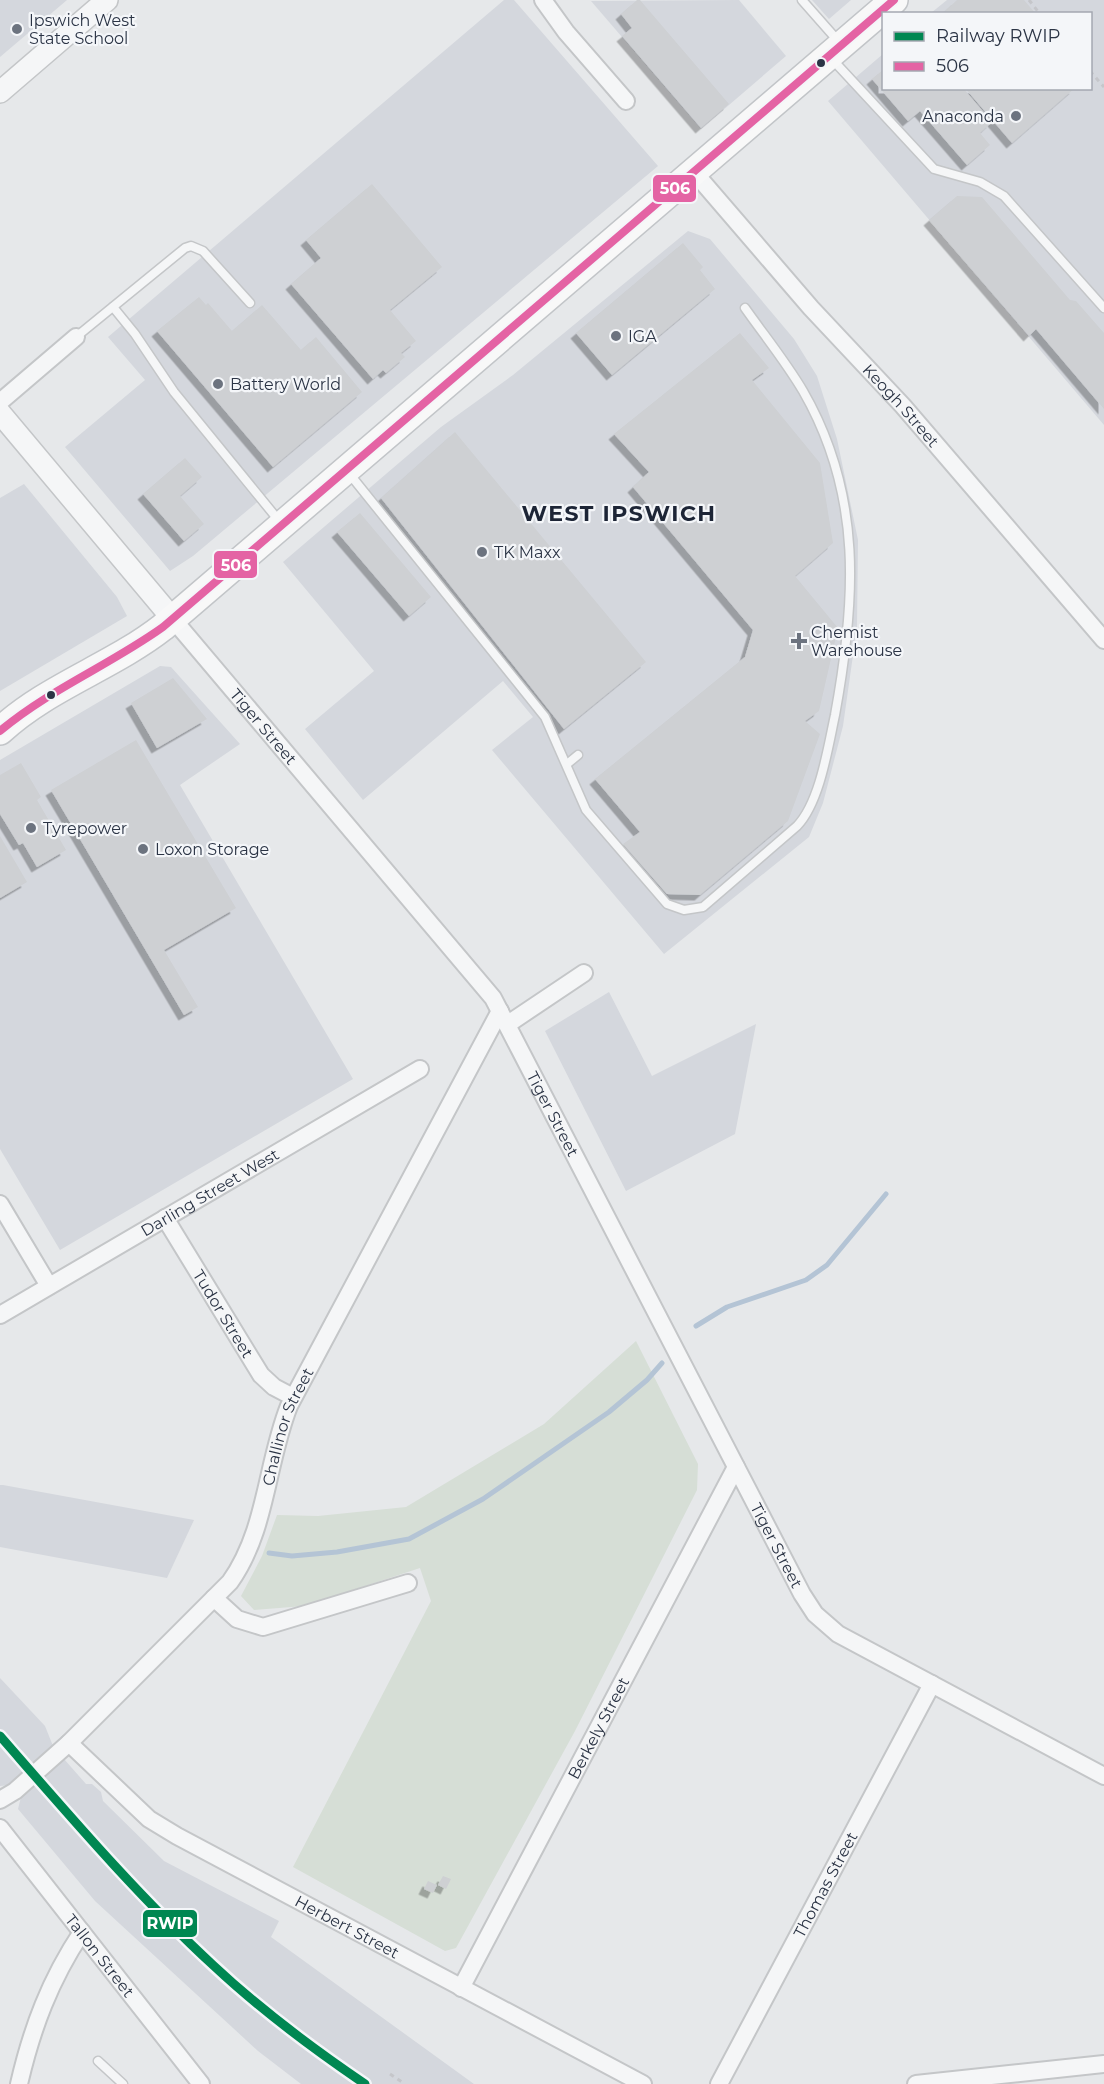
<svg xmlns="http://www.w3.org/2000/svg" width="1104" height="2084" font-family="Montserrat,sans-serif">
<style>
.built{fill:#d4d7dd}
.green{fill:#d6ded6}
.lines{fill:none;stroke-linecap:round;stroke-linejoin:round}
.stream{stroke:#b4c4d5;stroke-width:5}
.building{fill:#ced0d3;filter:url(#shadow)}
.service-casing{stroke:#c4c6c8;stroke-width:11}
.minor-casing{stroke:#c4c6c8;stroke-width:20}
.tertiary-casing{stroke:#c4c6c8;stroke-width:24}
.primary-casing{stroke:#c2c5c8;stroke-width:30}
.path{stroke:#c5c6ca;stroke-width:3;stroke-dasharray:4.5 4.5;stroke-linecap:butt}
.service{stroke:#f5f6f7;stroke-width:8}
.minor{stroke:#f5f6f7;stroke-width:16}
.tertiary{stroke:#f5f6f7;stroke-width:21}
.primary{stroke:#f8f8f8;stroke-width:27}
.bus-1-casing{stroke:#f4f6f9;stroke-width:12}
.bus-1{stroke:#e463a4;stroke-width:8}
.rail-1-casing{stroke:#f4f6f9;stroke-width:14}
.rail-1{stroke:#008752;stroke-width:9}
.poi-dot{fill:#6c737f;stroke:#f4f6f9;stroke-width:2}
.bus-dot{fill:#2b3445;stroke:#f4f6f9;stroke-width:2}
.labels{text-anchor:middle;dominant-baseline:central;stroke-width:4.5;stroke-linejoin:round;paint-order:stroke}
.poi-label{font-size:16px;fill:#2b3445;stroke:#f4f6f9;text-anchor:start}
.street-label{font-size:16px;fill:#2b3445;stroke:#f4f6f9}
.district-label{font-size:22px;font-weight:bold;letter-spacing:1.5px;fill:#1d2536;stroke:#f4f6f9}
.line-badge{stroke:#f4f6f9;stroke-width:2}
.badge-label{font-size:16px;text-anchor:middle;font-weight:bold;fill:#fff}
</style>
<defs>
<filter id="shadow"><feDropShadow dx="-5.5" dy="5.5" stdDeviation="0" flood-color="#0004"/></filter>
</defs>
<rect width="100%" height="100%" fill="#e6e8ea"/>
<g class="built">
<path d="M0,0H67L0,57Z"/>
<path d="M504,0H514L658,166L193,556L170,571L65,447L145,380L108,337Z"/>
<path d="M739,0L786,56L701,129L591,1Z"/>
<path d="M812,0H851L829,19Z"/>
<path d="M947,0H1104V425L828,101L883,54L884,88H1090V14L931,13Z"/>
<path d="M688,231L710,239L794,339L817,376L837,439L858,540L857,627L843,726L823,803L809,837L664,954L492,750L533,717L503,681L363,800L305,729L374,671L283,562L441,427L513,375Z"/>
<path d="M24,484L117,597L127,616L0,691V498Z"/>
<path d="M160,666L171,667L240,744L180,785L353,1079L60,1250L0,1149V760Z"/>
<path d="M609,992L652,1076L756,1024L735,1134L626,1191L545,1031Z"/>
<path d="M0,1485H3L194,1520L167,1578L0,1547Z"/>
<path d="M0,1678L45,1726L53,1746L10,1785L0,1786Z"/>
<path d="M64,1759L86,1784H92L101,1792L103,1801L164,1861L279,1921L271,1937L474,2084H301L258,2051L95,1901L18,1809L21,1797Z"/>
</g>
<path class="green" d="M636,1341L698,1464L697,1490L575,1731L456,1948L445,1951L293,1867L431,1601L420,1568L304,1606L254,1610L241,1596L262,1556L277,1515L318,1516L406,1507L544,1424Z"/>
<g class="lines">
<g class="stream">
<path d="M696,1326L727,1307L806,1280L827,1265L886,1194"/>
<path d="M269,1553L292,1556L337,1552L409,1539L483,1499L609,1412L647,1380L662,1363"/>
</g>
</g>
<g class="building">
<path d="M637,0H640L729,104L701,128L622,36L632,28L621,14Z"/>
<path d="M957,0H1024L1036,14H942Z"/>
<path d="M884,69V88H963L992,122L980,133L990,145L967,165L920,111L908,121L872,79Z"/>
<path d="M965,88H1075L1012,143Z"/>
<path d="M372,184L442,267L390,310L416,341L401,353L405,357L386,373L383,370L373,379L291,284L321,258L306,240Z"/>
<path d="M957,196L982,197L1070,300L1076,301L1104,333V409L1036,329L1029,336L929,220Z"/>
<path d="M683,243L703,267L700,270L715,289L612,375L576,333Z"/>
<path d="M199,297L206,305L208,303L232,331L262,305L301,350L316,337L362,392L273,467L157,331Z"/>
<path d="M740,333L769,368L752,380L820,463L833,543L795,576L838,628L819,711L805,721L820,734L788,821L700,895L667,894L623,844L640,832L595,779L745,657L753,630L633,487L649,472L614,434Z"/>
<path d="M455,432L646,662L564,729L381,498Z"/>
<path d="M185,458L202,477L180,496L204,524L184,541L143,494Z"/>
<path d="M360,513L431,597L409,616L337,532Z"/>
<path d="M173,678L207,719L157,748L131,703Z"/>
<path d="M136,740L236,908L164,950L198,1007L184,1015L51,790Z"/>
<path d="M21,763L41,797L37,800L66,850L37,867L23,843L19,845L0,814V775Z"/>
<path d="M0,836L27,882L0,898Z"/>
<path d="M443,1876L451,1879L446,1889L438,1885Z"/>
<path d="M428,1881L437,1885L433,1893L424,1889Z"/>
</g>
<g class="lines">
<defs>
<g id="service">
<path d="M802,0L839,42"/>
<path d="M831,58L934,169L980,182L1004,196L1104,308"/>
<path d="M113,307L135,334L174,392L280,522"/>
<path d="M76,337L185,248L191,246L203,251L250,303"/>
<path d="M348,472L545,717L586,810L667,904L684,910L703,907L797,826C820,802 828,747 835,715C856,601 863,495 803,391C786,362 764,335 745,308"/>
<path d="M567,764L578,755"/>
<path d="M98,2061L123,2084"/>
</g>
<g id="minor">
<path d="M543,0L566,32L626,101"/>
<path id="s1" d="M694,172L811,308L903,406L1104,640"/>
<path d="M0,402L76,337"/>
<path id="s2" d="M172,618L493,998L802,1594L815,1614L838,1634L1104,1776"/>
<path d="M508,1024L584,973"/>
<path d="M0,1204L49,1286"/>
<path id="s3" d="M165,1218L261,1375L274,1387L293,1397"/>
<path id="s4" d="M0,1315L420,1069"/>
<path d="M214,1598L237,1619L263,1627L408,1583"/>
<path id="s5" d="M69,1743L149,1819L177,1836L643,2084"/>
<path id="s6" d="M0,1800L15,1791L69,1743L230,1582C267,1530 266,1464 289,1406L500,1011"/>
<path id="s7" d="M0,1828L201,2084"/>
<path id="s8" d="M461,1988L736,1467"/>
<path d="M19,2084C32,2028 50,1980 82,1932"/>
<path id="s9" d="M719,2084L932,1684"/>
<path d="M916,2084L1104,2064"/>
</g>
<g id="tertiary">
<path d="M0,92L107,0"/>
<path d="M0,413L172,618"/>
</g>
<path id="primary" d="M0,731C47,687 112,667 163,627L894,0"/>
</defs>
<use href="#service" class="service-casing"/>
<use href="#minor" class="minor-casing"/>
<use href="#tertiary" class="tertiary-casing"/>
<use href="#primary" class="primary-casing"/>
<g class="path">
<path d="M1029,0L1040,14"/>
<path d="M1090,71L1104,87"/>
<path d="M390,2074L405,2084"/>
</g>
<use href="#service" class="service"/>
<use href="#minor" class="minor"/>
<use href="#tertiary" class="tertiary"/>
<use href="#primary" class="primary"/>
<defs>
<path id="bus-1" d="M0,731C50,689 110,665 163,627L894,0"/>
</defs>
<use href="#bus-1" class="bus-1-casing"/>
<use href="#bus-1" class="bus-1"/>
<defs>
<path id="rail-1" d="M0,1736C69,1815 137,1895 214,1966C261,2010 312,2048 365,2084"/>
</defs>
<use href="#rail-1" class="rail-1-casing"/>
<use href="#rail-1" class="rail-1"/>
</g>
<g class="poi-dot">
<circle cx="17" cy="29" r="6"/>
<circle cx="1016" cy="116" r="6"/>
<circle cx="616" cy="336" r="6"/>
<circle cx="218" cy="384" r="6"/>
<circle cx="482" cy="552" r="6"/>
<path d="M796 632h6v6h6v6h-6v6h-6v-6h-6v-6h6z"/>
<circle cx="31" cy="828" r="6"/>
<circle cx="143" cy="849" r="6"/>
</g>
<g class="bus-dot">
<circle cx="821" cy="63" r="5"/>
<circle cx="51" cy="695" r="5"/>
</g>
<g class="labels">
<g class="poi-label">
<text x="29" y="20">Ipswich West<tspan x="29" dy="18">State School</tspan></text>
<text x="1004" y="116" text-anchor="end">Anaconda</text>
<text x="628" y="336">IGA</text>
<text x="230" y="384">Battery World</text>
<text x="494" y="552">TK Maxx</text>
<text x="811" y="632">Chemist<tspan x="811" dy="18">Warehouse</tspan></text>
<text x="43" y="828">Tyrepower</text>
<text x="155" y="849">Loxon Storage</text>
</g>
<g class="street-label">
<text stroke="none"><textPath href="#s1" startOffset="312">Keogh Street</textPath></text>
<text stroke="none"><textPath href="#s2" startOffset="142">Tiger Street</textPath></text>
<text stroke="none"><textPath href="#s2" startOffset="628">Tiger Street</textPath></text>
<text stroke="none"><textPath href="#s4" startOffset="243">Darling Street West</textPath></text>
<text stroke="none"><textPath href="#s3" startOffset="112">Tudor Street</textPath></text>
<text stroke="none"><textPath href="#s6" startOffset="484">Challinor Street</textPath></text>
<text stroke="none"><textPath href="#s2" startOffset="1114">Tiger Street</textPath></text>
<text stroke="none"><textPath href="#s8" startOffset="294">Berkely Street</textPath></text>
<text stroke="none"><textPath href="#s9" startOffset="226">Thomas Street</textPath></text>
<text stroke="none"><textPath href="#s5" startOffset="336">Herbert Street</textPath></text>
<text stroke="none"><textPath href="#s7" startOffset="162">Tallon Street</textPath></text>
</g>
<g class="district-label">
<text x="619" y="513">WEST IPSWICH</text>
</g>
</g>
<g class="line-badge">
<rect x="652" y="174" width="45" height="29" rx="6" fill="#e463a4"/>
<rect x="213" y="550" width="45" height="29" rx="6" fill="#e463a4"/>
<rect x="142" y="1909" width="56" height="29" rx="6" fill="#008752"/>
</g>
<g class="badge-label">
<text x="675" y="194">506</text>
<text x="236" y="571">506</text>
<text x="170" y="1929">RWIP</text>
</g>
<rect x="882" y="12" width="210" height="78" fill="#f4f6f9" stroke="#a4a8b1" stroke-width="1.5"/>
<rect x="894" y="32" width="30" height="9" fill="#008752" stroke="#a4a8b1" stroke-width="1.5"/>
<text x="936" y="42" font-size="18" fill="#2b3445">Railway RWIP</text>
<rect x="894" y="62" width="30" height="9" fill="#e463a4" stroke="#a4a8b1" stroke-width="1.5"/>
<text x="936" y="72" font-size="18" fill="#2b3445">506</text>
</svg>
